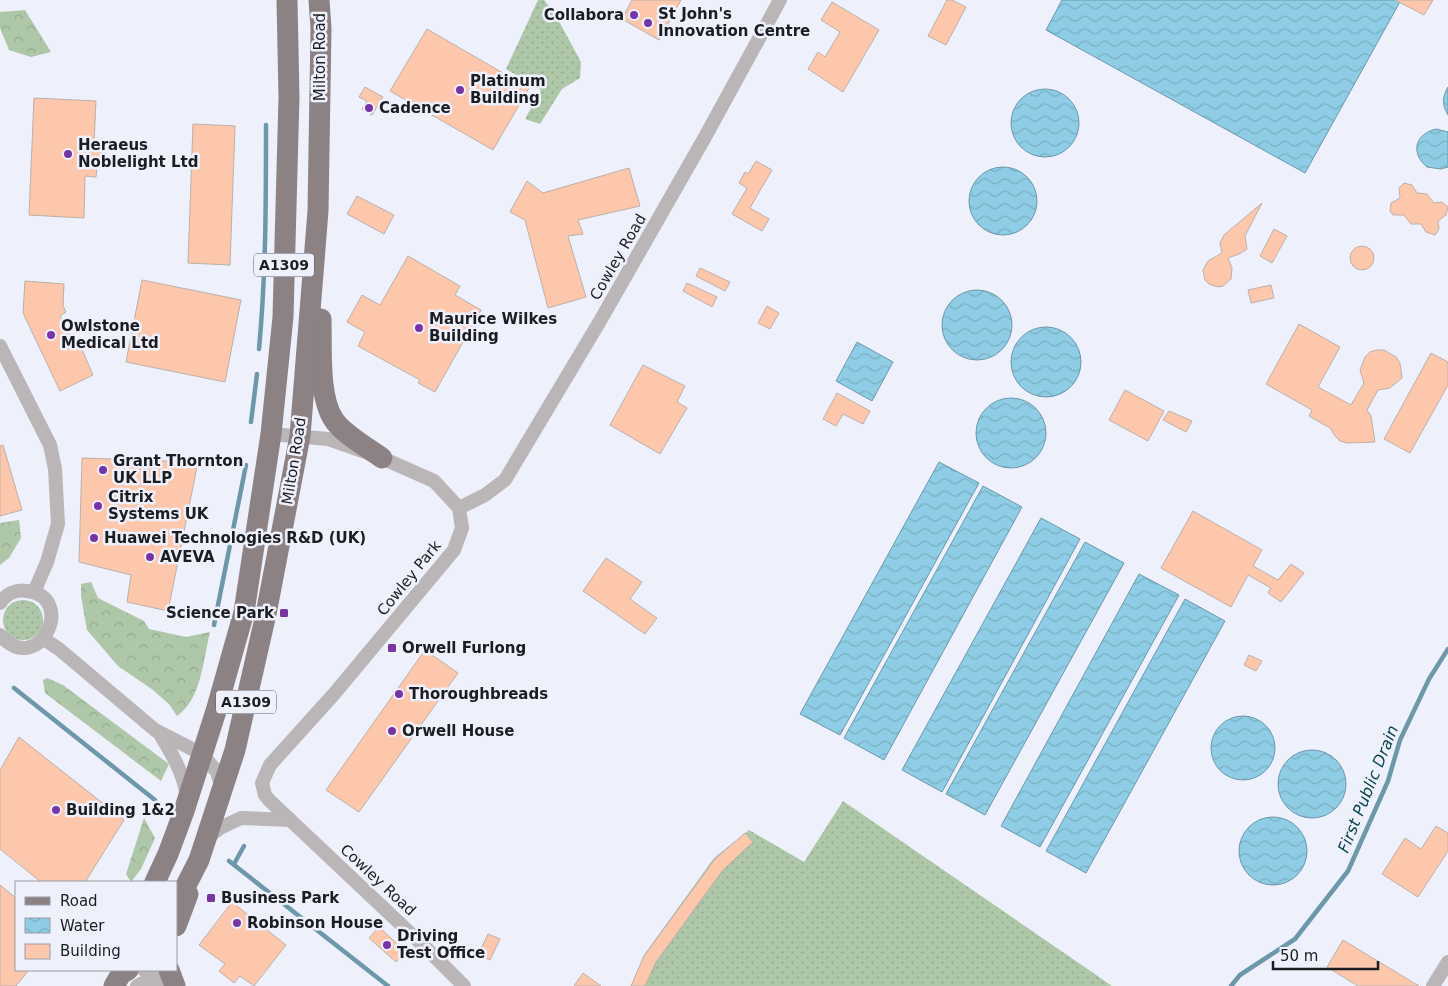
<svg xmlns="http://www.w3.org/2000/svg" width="1448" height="986" font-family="'DejaVu Sans',sans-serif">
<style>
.grass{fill:url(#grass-dots)}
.forest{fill:url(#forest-crowns)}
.water{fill:url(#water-waves);stroke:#6c98aa}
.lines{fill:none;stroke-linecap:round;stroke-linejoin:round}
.stream{stroke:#6c98aa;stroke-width:4.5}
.building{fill:#fdc7ac;stroke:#bbb0aa}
.street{stroke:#bab5b6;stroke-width:14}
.primary{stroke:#8c8284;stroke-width:21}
.poi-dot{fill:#7834a7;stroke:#eef1fc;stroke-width:2}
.labels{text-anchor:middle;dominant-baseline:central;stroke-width:5;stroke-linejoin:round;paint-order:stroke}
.shield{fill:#eef1fc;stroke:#5b5d63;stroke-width:1}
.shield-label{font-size:14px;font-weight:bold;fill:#1c1d21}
.poi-label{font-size:15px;font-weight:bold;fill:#1c1d21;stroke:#eef1fc;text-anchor:start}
.street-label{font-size:15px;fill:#1c1d21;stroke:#eef1fc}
.water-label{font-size:16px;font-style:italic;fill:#0a4253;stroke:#eef1fc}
</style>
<defs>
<pattern id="grass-dots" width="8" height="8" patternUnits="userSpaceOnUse" patternTransform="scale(1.25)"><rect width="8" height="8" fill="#adc7a8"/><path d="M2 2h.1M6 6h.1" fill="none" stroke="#94aa90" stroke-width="1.8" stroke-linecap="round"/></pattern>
<pattern id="forest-crowns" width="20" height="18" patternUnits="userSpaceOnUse" patternTransform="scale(1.25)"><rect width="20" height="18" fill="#adc7a8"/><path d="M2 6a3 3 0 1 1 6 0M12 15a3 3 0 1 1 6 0" fill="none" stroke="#94aa90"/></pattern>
<pattern id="water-waves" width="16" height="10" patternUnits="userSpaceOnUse" patternTransform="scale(1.25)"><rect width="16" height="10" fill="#8ecde5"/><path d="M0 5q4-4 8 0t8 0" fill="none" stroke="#7ab0c4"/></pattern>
</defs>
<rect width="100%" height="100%" fill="#eef1fc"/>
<g class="grass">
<path d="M538,0H544L554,12L581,62L580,78L562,89L540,124L525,119L541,90L506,69Z"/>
<circle cx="23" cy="620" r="20"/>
<path d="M843,801L1086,968L1112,986H631L644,955L714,858L749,830L804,862Z"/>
</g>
<g class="forest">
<path d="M25,10L51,52L31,57L9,50L0,28V12Z"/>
<path d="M19,520L21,538L9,558L0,565V523Z"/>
<path d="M91,582L98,598L144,621L149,629L186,637L210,632C203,659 202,699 177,716L169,704L153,690L118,666L87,630L81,596V584Z"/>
<path d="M47,678L63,685L169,764L161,781L45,693L43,680Z"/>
<path d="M144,818L155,838L141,869L131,882L126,874Z"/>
</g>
<g class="water">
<path d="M1062,0H1401L1305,173L1046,30Z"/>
<path d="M1448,87V115C1442,105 1442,97 1448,87Z"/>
<circle cx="1045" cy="123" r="34"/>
<path d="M1436,129L1448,132V167L1441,169L1427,167C1410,153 1415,134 1436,129Z"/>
<circle cx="1003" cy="201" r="34"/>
<circle cx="977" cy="325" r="35"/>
<circle cx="1046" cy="362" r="35"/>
<path d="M857,342L893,362L872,401L836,381Z"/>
<circle cx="1011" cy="433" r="35"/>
<path d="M939,462L979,483L840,735L800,714Z"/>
<path d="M983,486L1022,507L884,760L844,738Z"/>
<path d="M1041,518L1080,539L942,792L902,770Z"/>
<path d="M1085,542L1124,563L985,815L946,794Z"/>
<path d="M1139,574L1179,595L1040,847L1001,826Z"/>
<path d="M1185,599L1225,621L1086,873L1046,851Z"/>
<circle cx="1243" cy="748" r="32"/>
<circle cx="1312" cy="784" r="34"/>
<circle cx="1273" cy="851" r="34"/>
</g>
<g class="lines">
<g class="stream">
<path d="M259,349C266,274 266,200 266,125"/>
<path d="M251,422L257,374"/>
<path d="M214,625L246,465"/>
<path d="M14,688L155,800"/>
<path d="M229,861L388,986"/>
<path d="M234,864L244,846"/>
<path d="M1231,986L1240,975L1295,939L1348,871L1388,781L1400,740L1429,679L1448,649"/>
</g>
</g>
<g class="building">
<path d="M632,0H681L659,40L622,19Z"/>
<path d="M947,0H952L966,7L946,45L928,36Z"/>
<path d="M1395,0H1433L1424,15Z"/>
<path d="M832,2L879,30L843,92L808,69L818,52L825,57L840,32L821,20Z"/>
<path d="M427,29L529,88L493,150L390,91Z"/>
<path d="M365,87L383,97L372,115L362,109L367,101L359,97Z"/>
<path d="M34,98L96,101L94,143H105L104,165H97L96,177L85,176L84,218L29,215Z"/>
<path d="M193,124L235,126L230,265L188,263Z"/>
<path d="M756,161L772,170L750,208L769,219L762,231L732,214L747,188L739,183L745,172L748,174Z"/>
<path d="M629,168L640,206L578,220L583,234L568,236L586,297L548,308L525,220L510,212L527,181L543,193Z"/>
<path d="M1404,183L1412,185L1417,193L1427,194L1434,203L1442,202L1448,207L1446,215L1438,221L1439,229L1435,235L1426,232L1421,224H1411L1404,215H1393L1390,211L1391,203L1400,198L1399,188Z"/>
<path d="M357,196L394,215L384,234L347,214Z"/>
<path d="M1262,203L1245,236L1247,249L1239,254L1228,258L1232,268L1231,279L1223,286L1218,287L1209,284L1205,280L1203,270L1208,261L1222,253L1220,243L1224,235Z"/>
<path d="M1274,229L1287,236L1272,263L1260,256Z"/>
<circle cx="1362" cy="258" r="12"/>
<path d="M408,256L460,286L455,295L481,310L435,392L418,383L420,380L358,346L365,332L347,322L362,295L380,305Z"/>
<path d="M700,268L730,282L725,291L696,276Z"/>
<path d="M142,280L241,300L225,382L126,362Z"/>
<path d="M25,281L64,284L63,306L66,312L60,316L76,347L80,345L93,375L60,391L23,313Z"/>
<path d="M687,283L717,297L712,307L683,291Z"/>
<path d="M1271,285L1274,298L1251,303L1248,290Z"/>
<path d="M767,306L779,313L770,329L758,323Z"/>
<path d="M1299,324L1340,347L1318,387L1351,405L1364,383L1360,370L1365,357L1370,352L1377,350H1384L1396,357L1400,363L1402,378L1390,388L1378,390L1367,410L1371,416L1375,442L1347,443L1340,441L1335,436L1330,428L1309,416L1312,410L1266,384Z"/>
<path d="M1431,353L1448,362V385L1410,453L1384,439Z"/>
<path d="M643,365L685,386L677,402L687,408L660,454L610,425Z"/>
<path d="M1125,390L1164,411L1148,441L1109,420Z"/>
<path d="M837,393L870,411L863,424L843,414L836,426L823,419Z"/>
<path d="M1169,411L1192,421L1186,432L1163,420Z"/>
<path d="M3,445L22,510L0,516V446Z"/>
<path d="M82,458L198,462L168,611L127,602L131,575L79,562Z"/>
<path d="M1193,511L1262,550L1253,566L1278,580L1291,564L1304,573L1281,602L1268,593L1271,588L1248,575L1231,607L1161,568Z"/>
<path d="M606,558L642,582L630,599L657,618L645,634L583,591Z"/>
<path d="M425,650L458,673L359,812L326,790Z"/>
<path d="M1249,655L1262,661L1256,671L1244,665Z"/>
<path d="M19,737L124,820L85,882H41L0,849V770Z"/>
<path d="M1436,826L1448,833V851L1418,897L1382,874L1405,838L1421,849Z"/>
<path d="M745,833L753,842L723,870L656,962L645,986H631L644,956L715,859Z"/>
<path d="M0,885L16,898V970H29L16,986H0Z"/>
<path d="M232,902L286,945L254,986L240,976L234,983L219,971L225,964L199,945Z"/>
<path d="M379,927L406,952L396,962L369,938Z"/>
<path d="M488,934L500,939L490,960L478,955Z"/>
<path d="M1343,940L1419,986H1358L1327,967Z"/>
<path d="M583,973L601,986H574Z"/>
</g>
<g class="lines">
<g class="street">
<path d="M0,346L50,445L55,469L58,524L47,562L34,592"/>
<path d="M271,434L328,439L382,458L434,481L459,508L462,528L454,550L334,694L270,765L262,783L265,795L269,800L427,949L464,986"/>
<path d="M459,508L485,495L505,480L600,321L705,137L780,0"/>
<path d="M0,603C6,594 16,589 27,591C78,597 39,679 0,635"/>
<path d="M44,639L59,649L155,730L202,754L217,772L222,789"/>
<path d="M160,734C172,754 183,772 187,796"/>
<path d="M206,839L220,828L241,818L290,820"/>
<path d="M144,970L167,986"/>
<path d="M137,986L143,983L161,982"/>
<path d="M1433,986L1448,962"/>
</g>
<g class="primary">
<path d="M321,319C322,347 318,397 334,420C343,434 368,448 382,458"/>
<path d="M155,882L168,854L184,811L216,711L244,612L271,434L283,317L289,97L287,0"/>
<path d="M176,905L199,860L235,750L266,614L300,436L318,211L321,28L319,0"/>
<path d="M176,926L188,894"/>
<path d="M169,970L175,986"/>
<path d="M114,986L121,974L128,970"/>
</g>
</g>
<g class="poi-dot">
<circle cx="634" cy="15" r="5"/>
<circle cx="648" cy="23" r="5"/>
<circle cx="460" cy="90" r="5"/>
<circle cx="369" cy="108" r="5"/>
<circle cx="68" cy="154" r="5"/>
<circle cx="419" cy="328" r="5"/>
<circle cx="51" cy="335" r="5"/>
<circle cx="103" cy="470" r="5"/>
<circle cx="98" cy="506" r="5"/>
<circle cx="94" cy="538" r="5"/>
<circle cx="150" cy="557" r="5"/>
<rect x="279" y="608" width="10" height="10" rx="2.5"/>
<rect x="387" y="643" width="10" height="10" rx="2.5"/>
<circle cx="399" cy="694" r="5"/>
<circle cx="392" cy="731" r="5"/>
<circle cx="56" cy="810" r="5"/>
<rect x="206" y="893" width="10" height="10" rx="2.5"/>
<circle cx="237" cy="923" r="5"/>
<circle cx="387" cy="945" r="5"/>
</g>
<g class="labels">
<g class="shield">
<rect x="254" y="253.5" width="60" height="23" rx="4"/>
<rect x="216" y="690.5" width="60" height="23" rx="4"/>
</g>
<g class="shield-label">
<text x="284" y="265">A1309</text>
<text x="246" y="702">A1309</text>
</g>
<g class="poi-label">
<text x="658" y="14">St John's<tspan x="658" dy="17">Innovation Centre</tspan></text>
<text x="624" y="15" text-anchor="end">Collabora</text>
<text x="470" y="81">Platinum<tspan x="470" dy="17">Building</tspan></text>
<text x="379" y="108">Cadence</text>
<text x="78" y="145">Heraeus<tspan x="78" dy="17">Noblelight Ltd</tspan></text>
<text x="429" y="319">Maurice Wilkes<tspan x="429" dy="17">Building</tspan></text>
<text x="61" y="326">Owlstone<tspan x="61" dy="17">Medical Ltd</tspan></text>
<text x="113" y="461">Grant Thornton<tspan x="113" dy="17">UK LLP</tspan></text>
<text x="108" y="497">Citrix<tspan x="108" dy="17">Systems UK</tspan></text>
<text x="104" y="538">Huawei Technologies R&amp;D (UK)</text>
<text x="160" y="557">AVEVA</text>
<text x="274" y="613" text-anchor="end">Science Park</text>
<text x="402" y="648">Orwell Furlong</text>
<text x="409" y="694">Thoroughbreads</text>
<text x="402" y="731">Orwell House</text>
<text x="66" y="810">Building 1&amp;2</text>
<text x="221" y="898">Business Park</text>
<text x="247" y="923">Robinson House</text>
<text x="397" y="936">Driving<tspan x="397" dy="17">Test Office</tspan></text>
</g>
<g class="street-label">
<text transform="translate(320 57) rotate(-90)">Milton Road</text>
<text transform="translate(618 257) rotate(-60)">Cowley Road</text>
<text transform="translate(294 461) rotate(-81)">Milton Road</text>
<text transform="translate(409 578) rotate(-51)">Cowley Park</text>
<text transform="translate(378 880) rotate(43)">Cowley Road</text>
</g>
<g class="water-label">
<text transform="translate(1368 789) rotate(-68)">First Public Drain</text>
</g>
</g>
<rect x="15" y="881" width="162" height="90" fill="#eef1fc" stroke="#9a9ca4"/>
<rect x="25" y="897" width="25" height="8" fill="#8c8284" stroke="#9a9ca4"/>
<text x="60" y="906" font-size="15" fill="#1c1d21">Road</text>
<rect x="25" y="918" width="25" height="15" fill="url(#water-waves)" stroke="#9a9ca4"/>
<text x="60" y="931" font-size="15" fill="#1c1d21">Water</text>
<rect x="25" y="944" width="25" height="15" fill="#fdc7ac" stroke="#9a9ca4"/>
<text x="60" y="956" font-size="15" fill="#1c1d21">Building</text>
<path d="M1273 961v8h105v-8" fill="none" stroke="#1c1d21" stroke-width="2.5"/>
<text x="1280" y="961" font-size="15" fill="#1c1d21" stroke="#eef1fc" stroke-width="4" paint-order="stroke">50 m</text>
</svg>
